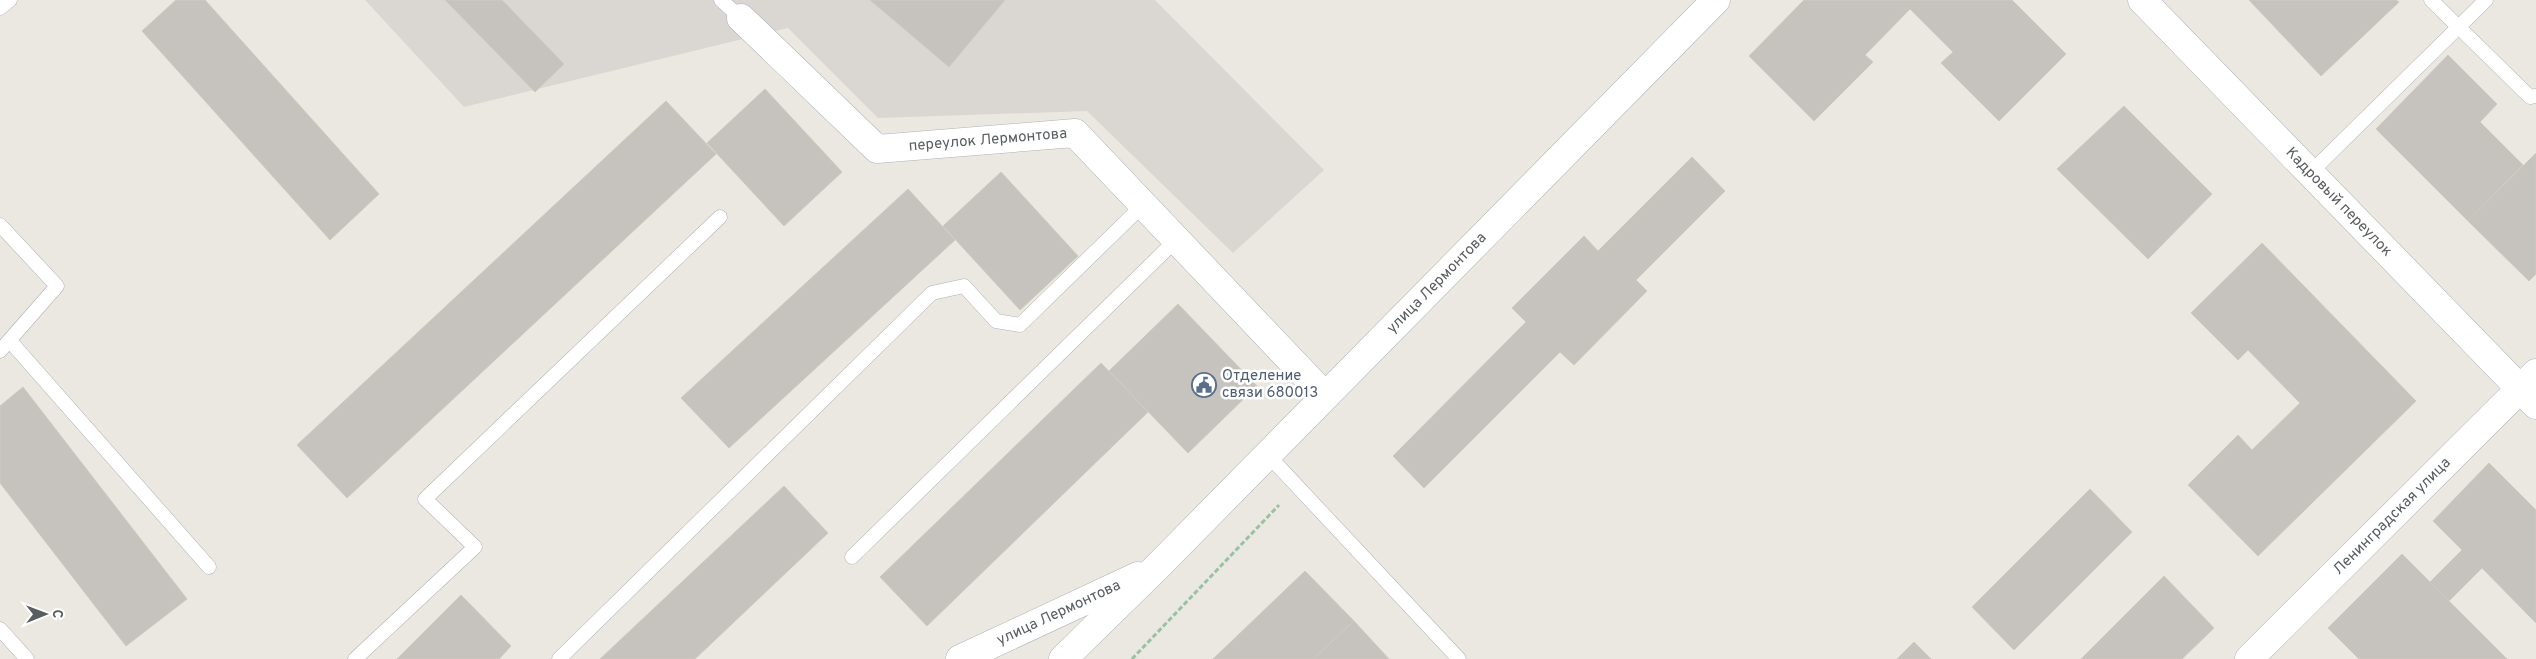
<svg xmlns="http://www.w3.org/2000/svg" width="2536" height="659" font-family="Overpass,sans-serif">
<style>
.industrial{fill:#dad7d3}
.building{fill:#c6c3be;stroke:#cfc9c0}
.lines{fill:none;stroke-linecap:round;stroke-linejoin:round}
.lane-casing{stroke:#aeb2b5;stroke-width:15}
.street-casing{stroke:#aeb2b5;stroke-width:29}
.path{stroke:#99c2a2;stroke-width:3;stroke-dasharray:5 2.5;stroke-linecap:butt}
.lane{stroke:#fff;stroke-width:14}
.street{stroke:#fff;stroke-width:28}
.labels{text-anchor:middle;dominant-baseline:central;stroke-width:5;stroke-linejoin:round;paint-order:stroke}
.street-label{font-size:15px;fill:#595d60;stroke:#fff}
.service-label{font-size:15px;fill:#4e5e75;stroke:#fff;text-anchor:start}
</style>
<rect width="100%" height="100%" fill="#ebe8e1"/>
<path class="industrial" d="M365,0H1155L1324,170L1233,253L1087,111L878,118L788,28L464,107Z"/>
<g class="building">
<path d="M176,0H205L379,194L330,240L142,31Z"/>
<path d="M445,0H502L564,64L535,92Z"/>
<path d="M870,0H1005L949,67Z"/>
<path d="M1804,0H2012L2066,54L1999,121L1941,63L1953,52L1910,9L1865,55L1873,62L1814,121L1749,56Z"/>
<path d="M2249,0H2396L2399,2L2321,76Z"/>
<path d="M2448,55L2497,104L2480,122L2523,165L2468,221L2376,129Z"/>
<path d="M765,89L842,172L784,226L707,143Z"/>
<path d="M666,101L716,154L347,498L297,445Z"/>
<path d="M2124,106L2212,194L2148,259L2057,169Z"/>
<path d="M2536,153V274L2529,281L2468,221Z"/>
<path d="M1692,157L1725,191L1636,280L1647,291L1574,365L1560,352L1424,488L1393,456L1526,322L1512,308L1584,236L1598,251Z"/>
<path d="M1001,172L1078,256L1020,310L943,226Z"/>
<path d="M908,189L955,240L729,448L681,398Z"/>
<path d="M2262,243L2416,401L2258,556L2188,485L2238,435L2252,450L2300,403L2248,350L2238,360L2191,313Z"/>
<path d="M1178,304L1257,386L1188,453L1109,371Z"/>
<path d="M1101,363L1148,412L927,626L880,577Z"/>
<path d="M23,387L187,599L126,646L0,483V406Z"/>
<path d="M2489,463L2536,510V623L2482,568L2449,601L2430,582L2462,550L2433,521Z"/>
<path d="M784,486L828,533L695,659H600Z"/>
<path d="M2090,489L2132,532L2014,650L1972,607Z"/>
<path d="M2402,554L2507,659H2359L2328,628Z"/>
<path d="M1305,571L1354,621L1313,659H1213Z"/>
<path d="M2164,576L2214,628L2182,659H2081Z"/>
<path d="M461,595L511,646L499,659H397Z"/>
<path d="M1354,621L1389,659H1313Z"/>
<path d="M1914,642L1931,659H1897Z"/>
</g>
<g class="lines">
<defs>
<g id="lane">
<path d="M721,0L741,18"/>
<path d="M2431,0L2530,97L2536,96"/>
<path d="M0,8L10,0"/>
<path d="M2310,173L2486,0"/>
<path d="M0,225L57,286L0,351"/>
<path d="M10,341L209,567"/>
<path d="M1268,455L1459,659"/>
<path d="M852,557L1176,240"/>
<path d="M0,629L27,659"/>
<path d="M355,659L475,547L425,499L720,217"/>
<path d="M559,659L932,293L964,286L996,321L1020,325L1143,205"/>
</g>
<g id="street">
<path id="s1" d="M2142,0L2536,405"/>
<path id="s2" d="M741,18L877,149L1075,133L1325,396"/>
<path id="s3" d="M960,659L1138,576"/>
<path id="s4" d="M1063,659L1157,567L1716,0"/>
<path id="s5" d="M2249,659L2536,373"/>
</g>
</defs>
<use href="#lane" class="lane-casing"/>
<use href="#street" class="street-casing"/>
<path class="path" d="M1132,659L1279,505"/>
<use href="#lane" class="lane"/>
<use href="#street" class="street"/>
</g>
<defs>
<symbol id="civic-ring" viewBox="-11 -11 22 22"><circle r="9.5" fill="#fff" stroke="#5c6f8a" stroke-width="1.5"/><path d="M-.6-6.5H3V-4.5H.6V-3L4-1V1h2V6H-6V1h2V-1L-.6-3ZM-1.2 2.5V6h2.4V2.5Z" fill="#5c6f8a"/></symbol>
</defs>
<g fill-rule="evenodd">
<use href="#civic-ring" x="1190" y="371" width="28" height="28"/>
</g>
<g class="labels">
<g class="street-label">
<text stroke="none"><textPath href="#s2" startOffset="300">переулок Лермонтова</textPath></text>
<text stroke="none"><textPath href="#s1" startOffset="282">Кадровый переулок</textPath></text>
<text stroke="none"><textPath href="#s4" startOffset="530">улица Лермонтова</textPath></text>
<text stroke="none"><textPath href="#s5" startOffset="202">Ленинградская улица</textPath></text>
<text stroke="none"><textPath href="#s3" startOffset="109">улица Лермонтова</textPath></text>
</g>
<g class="service-label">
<text x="1222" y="376">Отделение<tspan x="1222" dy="17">связи 680013</tspan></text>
</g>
</g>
<g transform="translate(45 614) rotate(89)" stroke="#ffffff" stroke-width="4" paint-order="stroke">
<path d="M0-4L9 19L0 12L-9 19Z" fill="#595d60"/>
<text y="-8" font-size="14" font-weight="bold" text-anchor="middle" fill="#595d60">С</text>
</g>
</svg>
